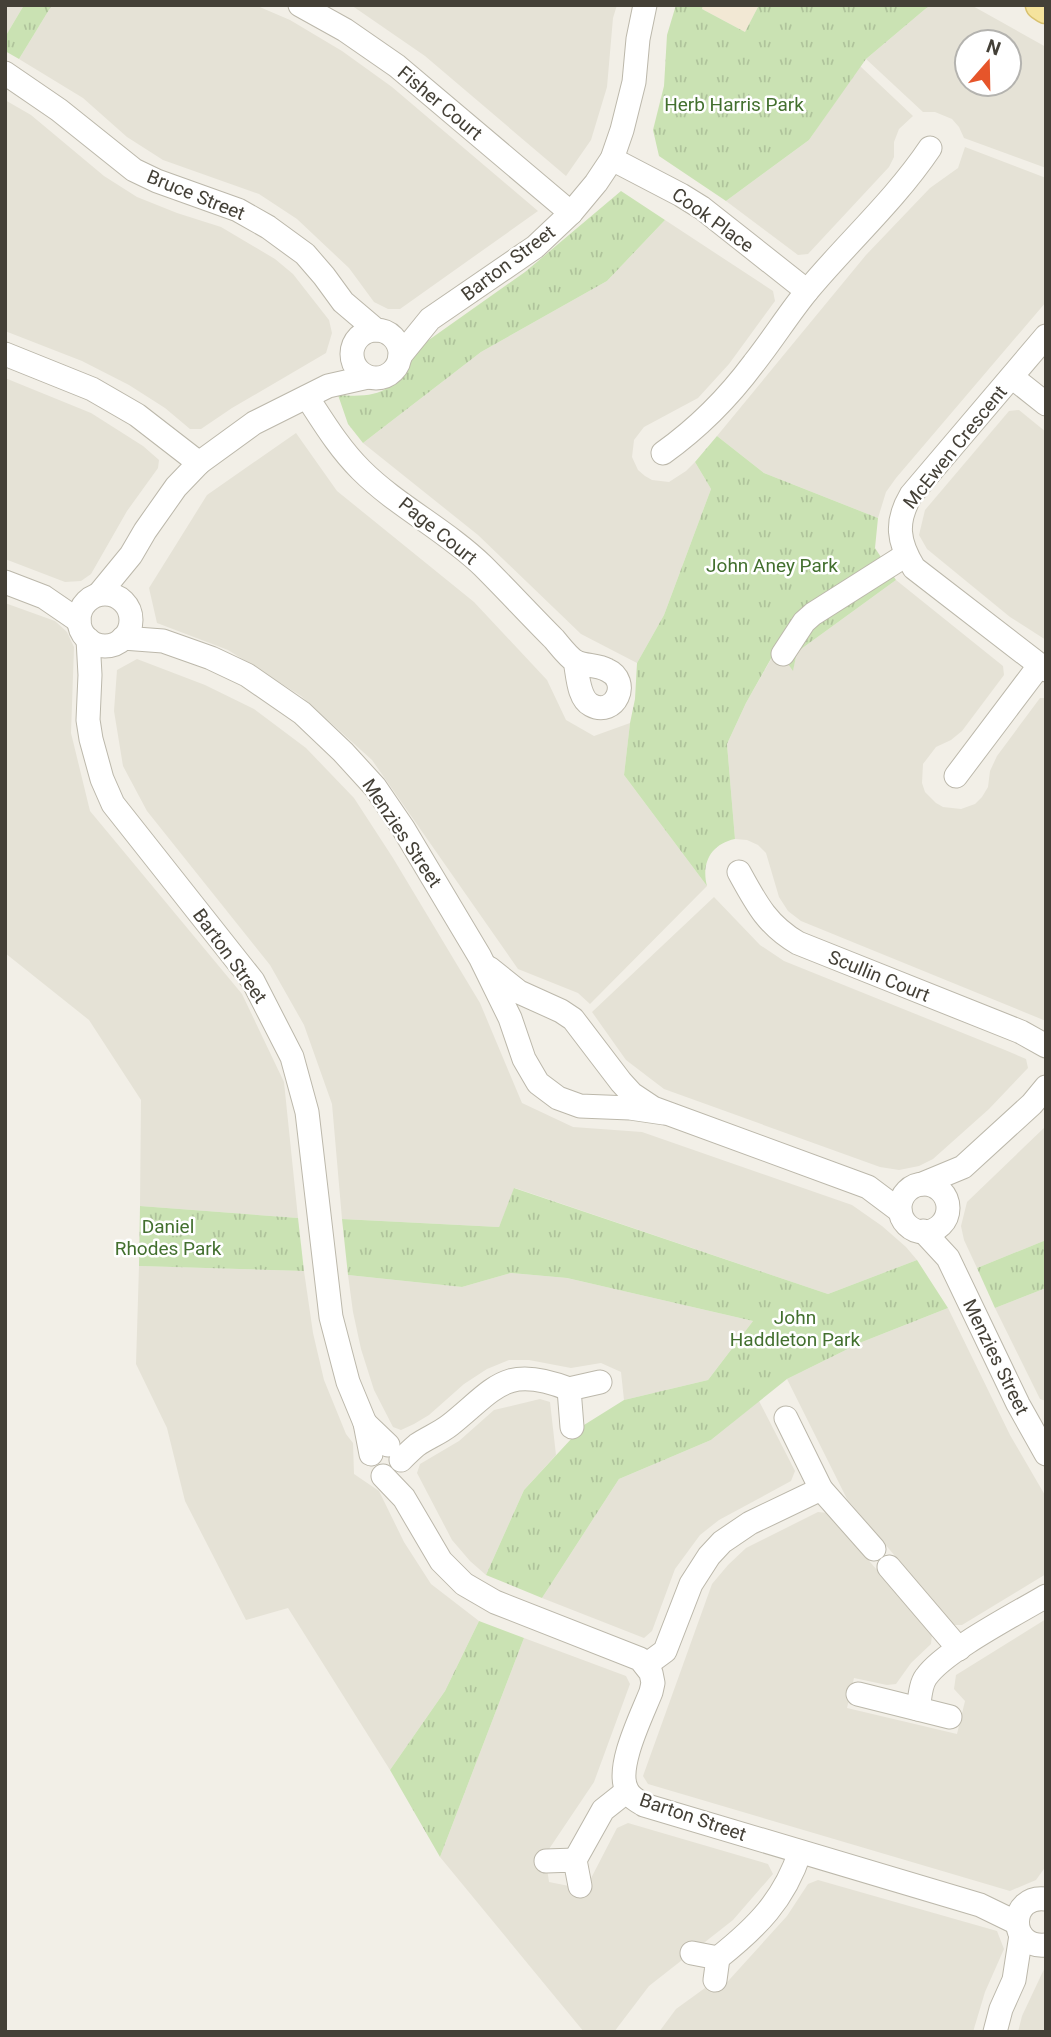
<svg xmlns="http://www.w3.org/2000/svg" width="1051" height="2037" font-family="Roboto,sans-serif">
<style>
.residential{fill:#e5e2d6;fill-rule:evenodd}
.commercial{fill:#f2e8d4}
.grass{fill:url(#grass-tufts)}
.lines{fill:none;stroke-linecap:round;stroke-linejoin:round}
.minor-casing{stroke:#bcb8ab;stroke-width:25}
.major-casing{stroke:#d8c16f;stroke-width:31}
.minor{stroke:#fff;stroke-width:23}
.major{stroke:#f5e39d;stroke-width:28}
.labels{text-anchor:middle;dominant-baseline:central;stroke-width:5;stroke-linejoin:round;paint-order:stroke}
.street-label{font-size:19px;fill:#444037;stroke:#fff}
.park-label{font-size:19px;fill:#43702f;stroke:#fff}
</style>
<defs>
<pattern id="grass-tufts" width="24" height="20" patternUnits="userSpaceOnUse" patternTransform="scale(1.75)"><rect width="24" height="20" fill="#cae2b3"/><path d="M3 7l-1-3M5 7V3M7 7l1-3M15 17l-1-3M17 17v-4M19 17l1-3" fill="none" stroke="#afc39b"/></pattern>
</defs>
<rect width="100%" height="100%" fill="#f2efe7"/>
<g class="residential">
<path d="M5,5H24L5,37Z"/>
<path d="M52,5H255L290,20L342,51L392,87L538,211L400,309H388L374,302L349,268L297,219L259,194L163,160L127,137L83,98L19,59Z"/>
<path d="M351,5H617L613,18L607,87L591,140L566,176L425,56Z"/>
<path d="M930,5H971L1046,47V168L964,138L959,127L952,119L935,112H923L866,59ZM967,42H1009V84H967Z"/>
<path d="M860,66L913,116L899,129L894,142V157L889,167L808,254L798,255L726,201L809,140Z"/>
<path d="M5,100L31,115L104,176L137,197L177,213L221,227L275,259L293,274L329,320L332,333L326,353L232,408L201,429H190L165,408L129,385L82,361L5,331Z"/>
<path d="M965,147L1046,178V302L896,478L886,492L878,518L764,473L717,436L866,255L930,188L958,168Z"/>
<path d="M665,220L773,291L775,301L729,364L698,398L644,427L634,440L632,457L638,470L645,476L652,480L669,482L686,471L695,462L711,489L664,615L637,663L581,634L478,535L363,443L481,352L607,281Z"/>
<path d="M5,378L91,413L143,446L159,460L158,468L127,511L91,574L81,581L65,582L5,559Z"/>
<path d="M1019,410L1046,432V640L1010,617L927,549L919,535L925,510L1009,411Z"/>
<path d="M296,433L337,491L474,602L547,680L566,720L594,736L630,723L624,775L707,886L590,1004L578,993L518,969L372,760L301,696L228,650L157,623L149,588L207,495Z"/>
<path d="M896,580L1003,666L1004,675L962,731L951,740L936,747L923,764L922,783L925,792L936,803L943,807L961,809L975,804L982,797L988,787L990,771L997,756L1040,698H1046V1021L801,921L788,911L779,897L766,853L758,845L747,840L735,839L727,744L746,703L778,647L793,670L797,652Z"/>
<path d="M5,603L55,621L67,632L74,647L71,733L90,811L242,994L284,1082L298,1218L140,1206L141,1100L89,1020L5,953Z"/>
<path d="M137,659L205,685L254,709L306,748L354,798L393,858L480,1003L522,1103L573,1127L642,1132L852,1205L882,1226L906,1247L917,1260L828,1294L515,1188L499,1227L342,1219L332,1104L304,1025L270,965L147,811L123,766L114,711L117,670Z"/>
<path d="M714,897L760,945L784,961L1005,1050L1026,1059L1028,1068L989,1109L933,1159L919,1166L899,1170L880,1167L664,1089L626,1060L592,1012Z"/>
<path d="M1046,1126V1240L977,1268L964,1240L961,1226L967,1202Z"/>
<path d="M139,1266L304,1271L313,1333L324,1380L346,1434L353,1443L354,1474L379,1491L404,1542L431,1584L479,1621L445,1691L390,1770L288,1608L246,1620L185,1501L167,1428L136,1364Z"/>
<path d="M511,1273L567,1278L753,1321L708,1380L624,1400L621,1372L601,1363L571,1368L529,1360H509L487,1369L464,1384L429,1415L414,1424L401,1430L393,1427L374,1390L361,1349L353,1312L348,1275L462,1287Z"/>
<path d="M1046,1288V1401L1040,1399L995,1308Z"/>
<path d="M948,1308L1010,1435L1046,1497V1574L962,1625H953L847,1499L787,1379L862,1342Z"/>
<path d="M540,1399L550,1402L556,1455L524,1490L486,1575L470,1561L452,1540L417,1473L420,1464L459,1441L494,1410Z"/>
<path d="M759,1401L795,1471L791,1481L719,1520L700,1535L675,1569L652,1631L644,1638L542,1598L619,1479L711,1440Z"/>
<path d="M818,1512L828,1513L932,1634L931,1644L911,1663L896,1684L887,1685L854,1678L847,1708L957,1734L965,1701L954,1689L956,1675L1046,1619V1866L1036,1880L1010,1891L648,1784L643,1776L712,1584L728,1565L746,1548Z"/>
<path d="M524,1638L626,1676L630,1684L594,1782L545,1855L549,1882L574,1887L587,1886L617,1828L628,1823L768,1864L773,1874L733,1920L649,1986L614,2032H584L440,1857Z"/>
<path d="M818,1880L997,1931L1004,1949L985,1992L973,2032H659L676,2009L705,1988L720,1990L787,1916L808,1884Z"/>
<path d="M1046,1965V2032H1018L1022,2016Z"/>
</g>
<path class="commercial" d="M703,5H759L745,32L702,9Z"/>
<g class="grass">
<path d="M24,5H52L19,59L5,51V37Z"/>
<path d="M676,5H703L702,9L745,32L759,5H930L866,59L809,140L726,201L659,156L653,130L664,86L667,35Z"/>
<path d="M621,191L665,220L607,281L481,352L363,443L348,424L338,395C377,398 396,393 409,354L525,272Z"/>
<path d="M717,436L764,473L878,518L875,548L896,580L797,652L793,671L777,648L746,703L727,744L735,839C711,844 701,863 707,886L624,775L630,723L635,699L637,663L664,615L711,489L695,462Z"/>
<path d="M514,1188L828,1294L917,1260L948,1308L862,1342L787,1379L711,1440L619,1479L542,1598L486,1575L524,1490L584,1425L624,1400L708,1380L753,1321L567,1278L511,1273L462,1287L348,1275L342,1219L499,1227Z"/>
<path d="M140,1206L298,1218L304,1271L139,1266Z"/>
<path d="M1046,1240V1288L995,1308L977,1268Z"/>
<path d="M479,1621L524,1638L440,1857L390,1770L445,1691Z"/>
</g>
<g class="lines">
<defs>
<g id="minor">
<path d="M300,5L345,30L397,66L571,213"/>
<path d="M5,73L59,110L134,170L157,181L238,210L268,227L305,254L324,276L343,302L376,330"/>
<path d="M612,159L681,195L702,208L807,291"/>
<circle cx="376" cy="354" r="24"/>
<path d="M1046,336L911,495C895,522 898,542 914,568L1046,670"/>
<path d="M5,354L92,389L137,415L199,463"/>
<path d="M400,356L430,319L535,247L571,213L596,183L612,159L622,130L634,82L638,39L645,5"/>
<path d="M1012,377L1046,404"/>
<path d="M307,397C324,423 339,448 361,470C397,506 446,530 483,566C507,590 530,615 554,639C560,646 568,657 576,662C585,666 598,665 607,670C632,681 615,718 591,705C578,698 578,675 575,661"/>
<path d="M663,453C698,428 728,398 754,363C773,339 789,313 808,290C848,242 895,200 930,148"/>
<path d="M5,582L44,597L79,621"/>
<path d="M99,594L131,555L145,531L176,487L199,463L254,423L328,386L368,377"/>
<circle cx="105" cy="620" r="26"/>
<path d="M123,638L163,641L211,658L247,675L302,713L343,752L375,787L403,828L480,957L510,1018L524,1059L538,1083L558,1098L580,1106L630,1108L664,1113"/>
<path d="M88,639L90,675L88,720L91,739L102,779L113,804L253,981L292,1057L307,1112L331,1317L348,1382L365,1423L371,1454"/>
<path d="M783,654L804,622L813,614L906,555"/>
<path d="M956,776L1039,666"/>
<path d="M739,872C756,903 767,925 798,943L1021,1032L1046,1046"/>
<path d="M489,968L519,992L561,1011L573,1019L621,1082L632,1094L653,1108L868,1187L900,1211"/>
<path d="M922,1184L963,1167L1032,1104L1046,1087"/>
<circle cx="924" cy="1208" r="24"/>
<path d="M923,1231L948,1258L1018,1404L1046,1454"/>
<path d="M786,1418L821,1489L874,1549"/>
<path d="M365,1423L388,1445"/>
<path d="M572,1427L569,1389L600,1382"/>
<path d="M401,1460C406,1455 411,1450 417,1445C427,1438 440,1433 450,1425C496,1388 505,1364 569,1389"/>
<path d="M383,1476L404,1498L441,1561L464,1584L495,1602L640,1659L651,1673L653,1683L651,1692C642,1715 615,1768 627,1790C630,1797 638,1801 644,1805L980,1905L1017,1923"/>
<path d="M889,1567L959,1649"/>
<path d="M646,1665L665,1651L691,1584L709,1556L722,1542L750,1523L821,1489"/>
<path d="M858,1694L950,1717"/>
<path d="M918,1709C920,1699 920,1685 926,1677C944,1651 1016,1614 1046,1596"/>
<path d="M575,1860L603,1810L627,1791"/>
<path d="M546,1861L575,1860L580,1886"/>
<path d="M1046,1899C1009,1894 1007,1949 1046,1945"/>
<path d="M692,1953L718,1958L715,1980"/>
<path d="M718,1958C757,1927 784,1900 800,1852"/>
<path d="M995,2032L1001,2009L1014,1980L1021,1935"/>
</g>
<path id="major" d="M1040,5L1046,9"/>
</defs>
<use href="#minor" class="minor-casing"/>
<use href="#major" class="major-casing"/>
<use href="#minor" class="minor"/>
<use href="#major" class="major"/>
</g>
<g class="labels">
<g class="street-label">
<text transform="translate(440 103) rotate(40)">Fisher Court</text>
<text transform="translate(196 195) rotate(22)">Bruce Street</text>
<text transform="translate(713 220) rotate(36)">Cook Place</text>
<text transform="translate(508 263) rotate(-37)">Barton Street</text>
<text transform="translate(955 447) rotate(-51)">McEwen Crescent</text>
<text transform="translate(438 531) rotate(39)">Page Court</text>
<text transform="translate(402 833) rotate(56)">Menzies Street</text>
<text transform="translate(230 956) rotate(54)">Barton Street</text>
<text transform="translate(879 976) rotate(22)">Scullin Court</text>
<text transform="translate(996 1357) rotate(64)">Menzies Street</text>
<text transform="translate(693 1817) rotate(19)">Barton Street</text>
</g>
<g class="park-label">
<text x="734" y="104">Herb Harris Park</text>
<text x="772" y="565">John Aney Park</text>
<text x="168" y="1226">Daniel<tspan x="168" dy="22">Rhodes Park</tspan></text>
<text x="795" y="1317">John<tspan x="795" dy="22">Haddleton Park</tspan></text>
</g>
</g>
<rect width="1051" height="2037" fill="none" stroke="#444037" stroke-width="14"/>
<g transform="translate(988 63) rotate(20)"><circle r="33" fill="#ffffff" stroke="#b4b3af" stroke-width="2"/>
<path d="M0-5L12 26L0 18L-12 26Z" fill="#e6552a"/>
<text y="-10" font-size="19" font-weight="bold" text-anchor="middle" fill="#444037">N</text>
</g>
</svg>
